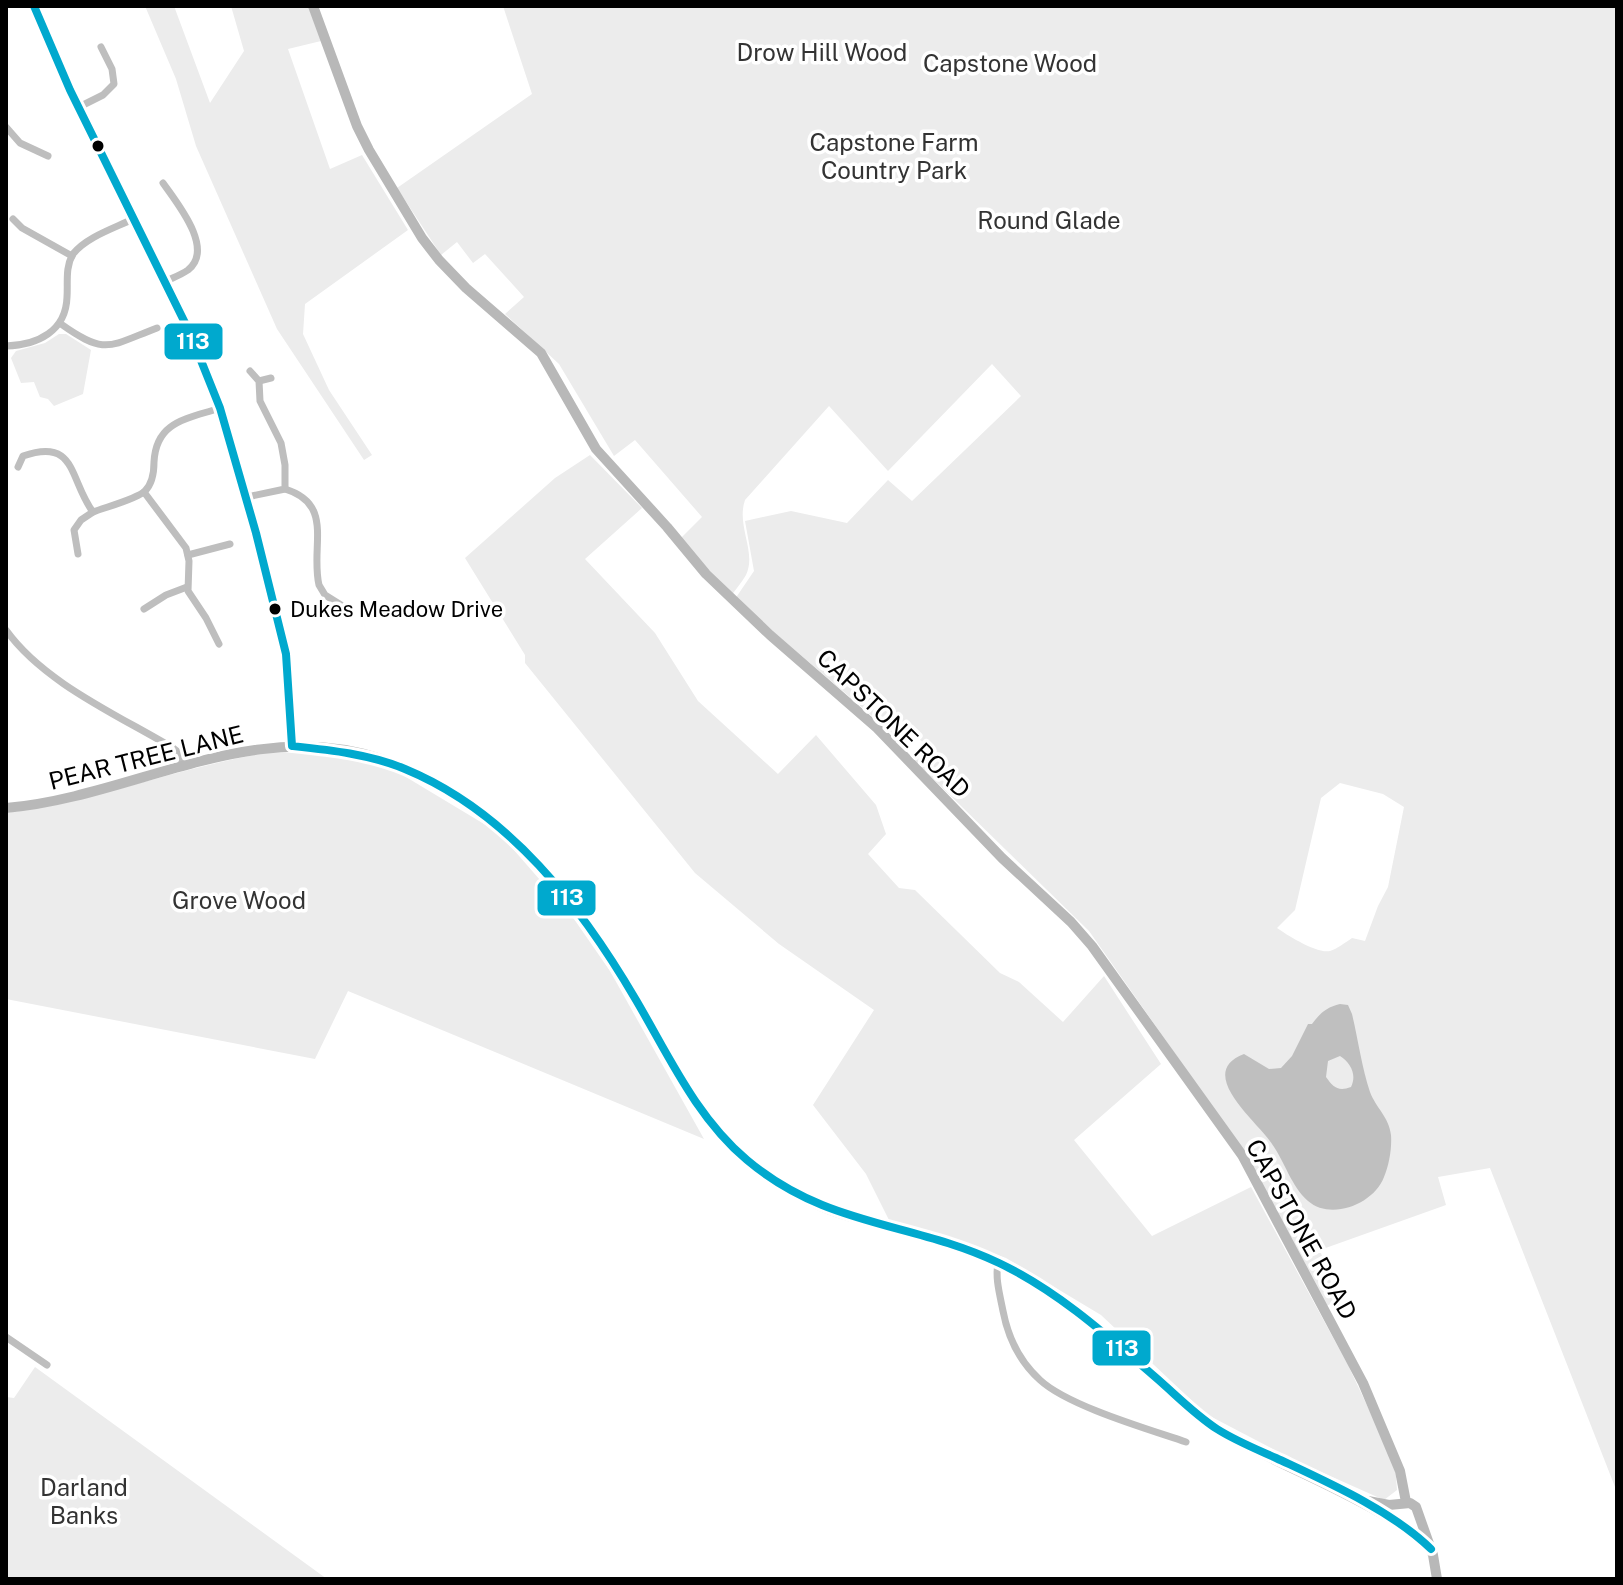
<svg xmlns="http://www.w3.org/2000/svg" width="1623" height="1585" font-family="'Public Sans',sans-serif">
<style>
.green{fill:#ececec;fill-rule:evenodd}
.water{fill:#bfbfbf;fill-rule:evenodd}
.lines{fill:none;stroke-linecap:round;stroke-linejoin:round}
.street{stroke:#bebebe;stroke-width:7}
.secondary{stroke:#b8b8b8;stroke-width:10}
.bus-1-casing{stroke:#fff;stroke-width:14}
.bus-1{stroke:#00a9ce;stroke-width:8}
.bus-dot{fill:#000;stroke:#fff;stroke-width:3}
.labels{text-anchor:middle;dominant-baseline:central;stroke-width:7;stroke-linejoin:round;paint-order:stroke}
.bus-label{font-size:22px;fill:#000;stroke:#fff;text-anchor:start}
.park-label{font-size:24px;fill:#333;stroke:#fff}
.street-label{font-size:24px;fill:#000;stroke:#fff}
.line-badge{stroke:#fff;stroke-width:3}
.badge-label{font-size:22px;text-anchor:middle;font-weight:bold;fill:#fff}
</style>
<rect width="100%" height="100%" fill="#fff"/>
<g class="green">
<path d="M145,6H174L210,103L244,51L231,6H308L321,41L288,49L330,169L362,155L408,230L305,304L303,334L329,390L372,455L364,460L277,329L196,146L176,79Z"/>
<path d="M503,6H1617V1492L1490,1168L1438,1177L1446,1205L1320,1250L1337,1300L1325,1307L1188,1072L1089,931L915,761L929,749L909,728L899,739L735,599L754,571L745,521L791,511L847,523L888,480L912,501L1021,396L992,364L888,471L829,406L745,500C736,526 757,552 746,575C742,582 736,589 731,596L680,539L702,517L635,440L614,456L559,364L505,314L524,297L485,254L473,263L457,242L441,255L397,188L532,94ZM1340,783L1383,794L1404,807L1388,887L1378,906L1365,941L1352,938C1346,942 1337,949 1330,951C1317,954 1287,935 1277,928L1295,910L1321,798Z"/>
<path d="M59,334H66L91,350L83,394L54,406L48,399L40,397L34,382L21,383L11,358L16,351L45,343Z"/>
<path d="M590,455L642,508L585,559L655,633L698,701L778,774L816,735L876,805L886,834L868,854L899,888L915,890L1000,973L1019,982L1063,1022L1104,976L1161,1064L1074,1140L1152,1236L1251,1187L1348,1365L1395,1465L1397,1490L1384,1500L1292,1459L1206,1414L1101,1315L1006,1258L948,1237L889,1220L866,1174L813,1105L874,1010L779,944L695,873L525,663V655L465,558L555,478Z"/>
<path d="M272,752L335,754L396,771L499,833L574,919L610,971L704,1139L348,991L315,1059L6,999V813C97,801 182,766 272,752Z"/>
<path d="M35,1367L327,1579H6V1397L14,1398Z"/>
</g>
<path class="water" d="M1340,1004L1348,1005L1352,1014C1358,1039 1362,1068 1370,1092C1376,1108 1389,1117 1391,1135C1392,1149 1389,1165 1384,1177C1374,1204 1331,1221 1308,1201C1291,1186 1285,1162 1272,1144C1258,1122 1194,1073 1244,1054L1269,1069L1281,1068L1292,1056L1308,1024H1312C1320,1013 1327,1007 1340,1004ZM1340,1056C1351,1063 1357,1075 1351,1087C1338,1092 1333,1087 1326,1077L1328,1061Z"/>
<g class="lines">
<g class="street">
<path d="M34,6L70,90L190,333L220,408L256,533L286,654L292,746"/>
<path d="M79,107L103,95L114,84L112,69L101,47"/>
<path d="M6,127L20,143L48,156"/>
<path d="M163,183C177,203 215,249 188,270C181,275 172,278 164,282"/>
<path d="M13,219L22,228L72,256"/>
<path d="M61,324C106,356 109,346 157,328"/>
<path d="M6,346C38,345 66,331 67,297C68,283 65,267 73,254C86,237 115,228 133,219"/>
<path d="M259,381L271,378"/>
<path d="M18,467L23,456C77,437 69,480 93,512C106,507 137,499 145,491C152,484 154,471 154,462C156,421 187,419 220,408"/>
<path d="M285,489C335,504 310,547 319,585L325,595L341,605"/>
<path d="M144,492L186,548L189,561L188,591L206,618L219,644"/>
<path d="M247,497L285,489V465L281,443L260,401L259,381L250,371"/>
<path d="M78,554L74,530L81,520L93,512"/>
<path d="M188,555L230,544"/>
<path d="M144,609L166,595L187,587"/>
<path d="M6,630C44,683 118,715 173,748L178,752L183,764"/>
<path d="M998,1263C995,1279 1000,1295 1003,1311C1008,1337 1020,1362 1040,1380C1068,1406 1148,1429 1186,1442"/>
<path d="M6,1337L47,1365"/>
</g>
<g class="secondary">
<path d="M313,6L357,126L369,150L422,238L439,260L466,288L541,353L596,449L667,527L706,574L770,635L877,728L1002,858L1071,922L1092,946L1242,1155L1363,1383L1400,1471L1406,1502"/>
<path d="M6,808C133,797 251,716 381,759C510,803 582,908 648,1021C675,1068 702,1119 743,1156C767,1177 793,1195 823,1207C864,1224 908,1228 949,1242C965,1248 982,1255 997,1263C1059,1292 1107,1337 1159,1380C1178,1397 1197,1417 1219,1430C1274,1463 1335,1485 1389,1518C1397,1523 1406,1526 1412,1531C1419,1535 1425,1543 1431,1549"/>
<path d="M1368,1501L1389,1505L1410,1503L1416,1507L1433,1555L1437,1579"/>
</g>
<defs>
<path id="bus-1" d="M34,6L70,90L190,333L220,408L256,533L286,654L292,746C330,750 369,754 405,769C509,812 581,906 636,1000C669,1056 696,1117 747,1160C828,1228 911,1221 999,1263C1060,1292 1111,1339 1162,1383C1180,1399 1197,1416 1217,1429C1236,1441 1256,1449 1276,1458C1327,1482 1391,1510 1431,1549"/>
</defs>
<use href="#bus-1" class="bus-1-casing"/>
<use href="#bus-1" class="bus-1"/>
</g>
<g class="bus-dot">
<circle cx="98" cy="146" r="7"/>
<circle cx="275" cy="609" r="7"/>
</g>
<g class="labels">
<g class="bus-label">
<text x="290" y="609">Dukes Meadow Drive</text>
</g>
<g class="park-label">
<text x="822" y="52">Drow Hill Wood</text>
<text x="1010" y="63">Capstone Wood</text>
<text x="894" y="142">Capstone Farm<tspan x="894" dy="28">Country Park</tspan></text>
<text x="1049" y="220">Round Glade</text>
<text x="239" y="900">Grove Wood</text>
<text x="84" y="1487">Darland<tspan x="84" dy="28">Banks</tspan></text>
</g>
<g class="street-label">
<text transform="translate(894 723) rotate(44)">CAPSTONE ROAD</text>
<text transform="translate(146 757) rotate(-14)">PEAR TREE LANE</text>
<text transform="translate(1302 1229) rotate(61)">CAPSTONE ROAD</text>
</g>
</g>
<g class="line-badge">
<rect x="163" y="322" width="61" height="39" rx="8" fill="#00a9ce"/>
<rect x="536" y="879" width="61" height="38" rx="8" fill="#00a9ce"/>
<rect x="1091" y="1329" width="61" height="38" rx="8" fill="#00a9ce"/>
</g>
<g class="badge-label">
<text x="193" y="349">113</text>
<text x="567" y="905">113</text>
<text x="1122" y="1356">113</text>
</g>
<rect width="1623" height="1585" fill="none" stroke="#000000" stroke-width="16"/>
</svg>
